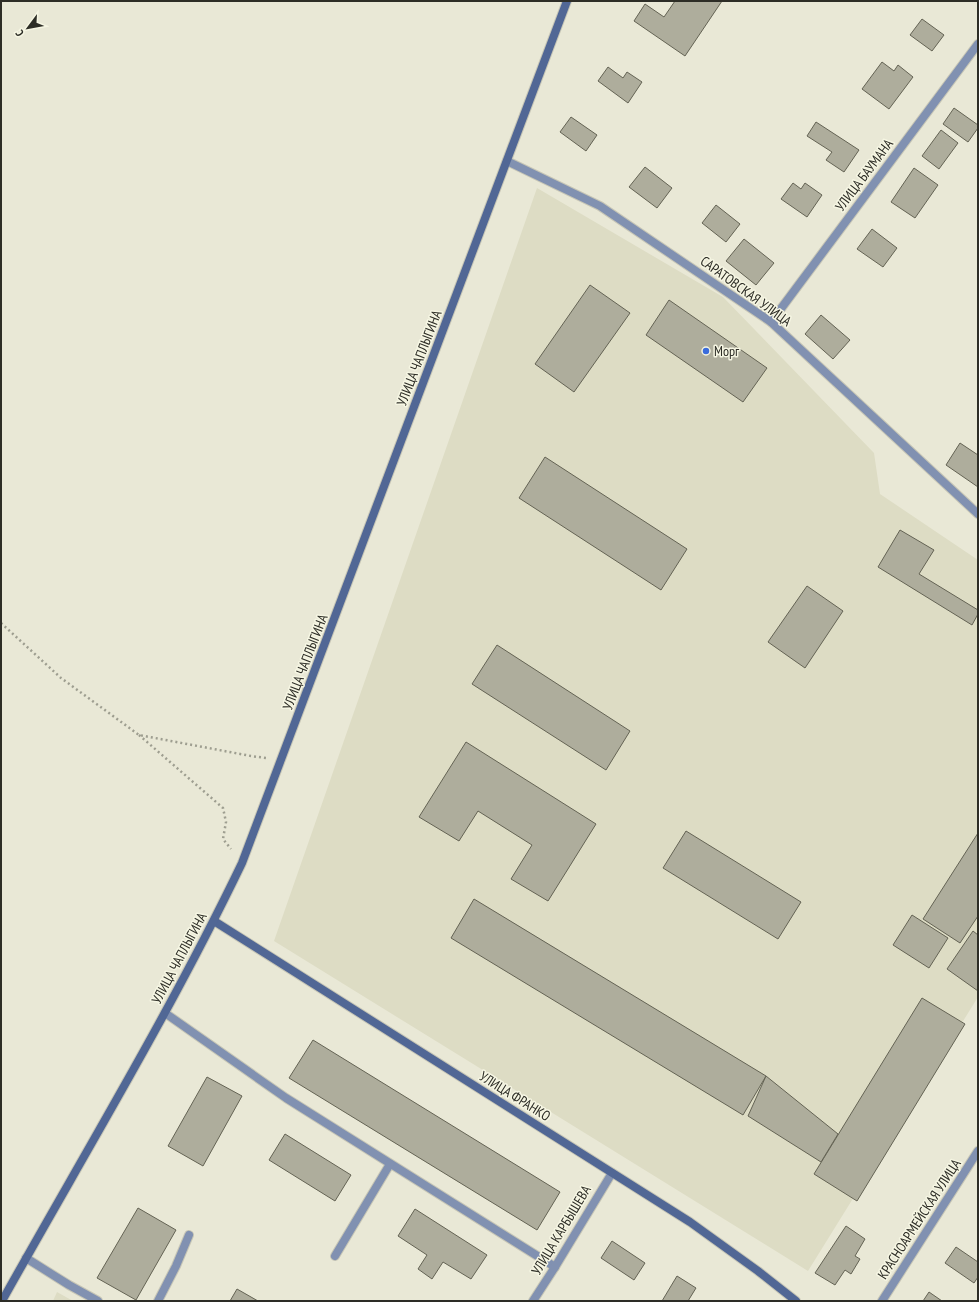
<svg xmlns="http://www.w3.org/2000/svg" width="979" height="1302" font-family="'PT Sans Narrow',sans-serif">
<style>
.built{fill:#dddcc4}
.building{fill:#aead9c;stroke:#646354}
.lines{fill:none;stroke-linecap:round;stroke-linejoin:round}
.lane-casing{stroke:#c7c6b6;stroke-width:10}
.street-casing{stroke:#c7c6b6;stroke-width:10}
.secondary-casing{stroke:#c7c6b6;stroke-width:10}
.path{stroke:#9e9e90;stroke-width:2.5;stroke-dasharray:2 3;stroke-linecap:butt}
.lane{stroke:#8191b1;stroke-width:8}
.street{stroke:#8191b1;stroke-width:8}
.secondary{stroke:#516795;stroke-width:8}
.poi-dot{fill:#3a6cdc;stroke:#f6f6e3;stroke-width:1.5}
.labels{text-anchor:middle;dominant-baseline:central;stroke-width:3;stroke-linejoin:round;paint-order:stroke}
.street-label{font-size:14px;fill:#2d2d26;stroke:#f6f6e3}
.poi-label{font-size:14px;fill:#2d2d26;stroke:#f6f6e3;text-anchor:start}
</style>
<rect width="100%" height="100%" fill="#e9e8d6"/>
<g class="built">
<path d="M537,188L723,297L874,453L880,494L978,560V997L808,1271L274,941Z"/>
<path d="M57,1292L73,1301H53Z"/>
</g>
<g class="building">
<path d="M675,1H722L685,56L634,21L645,4L664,17Z"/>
<path d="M922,19L944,35L932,51L910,35Z"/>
<path d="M882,62L894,71L898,65L913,77L889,109L862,89Z"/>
<path d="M608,67L623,78L627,72L642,82L628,103L598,81Z"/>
<path d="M954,108L978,125V128L968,142L943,124Z"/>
<path d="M571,117L597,135L586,151L560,132Z"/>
<path d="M816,122L859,150L844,172L826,160L832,152L807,136Z"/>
<path d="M941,130L958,143L939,169L922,156Z"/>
<path d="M645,167L672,188L657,208L629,187Z"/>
<path d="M914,168L938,185L915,218L891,202Z"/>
<path d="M793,183L801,189L805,183L822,195L807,217L781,199Z"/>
<path d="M716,205L740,224L726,242L702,223Z"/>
<path d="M872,229L897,248L883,267L857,249Z"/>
<path d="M744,239L774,263L756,285L726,261Z"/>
<path d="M590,285L630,313L574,392L535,364Z"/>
<path d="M669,300L767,368L743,402L646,335Z"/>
<path d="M821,315L850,340L833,359L805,334Z"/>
<path d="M960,443L978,455V487L946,465Z"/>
<path d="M545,457L687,549L661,590L519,498Z"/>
<path d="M900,530L934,550L919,574L978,610V614L972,625L878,567Z"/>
<path d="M807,586L843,611L805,668L768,642Z"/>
<path d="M497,645L630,731L606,770L472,684Z"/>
<path d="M466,742L596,824L548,901L511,879L532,845L478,811L459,841L419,817Z"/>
<path d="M686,831L801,902L778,939L663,868Z"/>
<path d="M978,833V916L960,943L923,919Z"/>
<path d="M474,899L766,1076L743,1115L451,938Z"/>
<path d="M912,915L948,938L929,968L893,945Z"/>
<path d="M973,931L978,935V991L947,969Z"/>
<path d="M922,998L965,1024L857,1201L814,1174Z"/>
<path d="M313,1040L560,1192L537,1230L289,1078Z"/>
<path d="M766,1076L838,1134L821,1162L748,1116Z"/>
<path d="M207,1077L242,1096L203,1166L168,1146Z"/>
<path d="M285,1134L351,1175L335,1201L269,1160Z"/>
<path d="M138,1208L176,1230L136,1300L97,1278Z"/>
<path d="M415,1209L487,1255L471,1279L443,1262L432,1279L418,1269L427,1255L398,1236Z"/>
<path d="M846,1226L865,1239L855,1256L860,1259L851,1274L845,1270L835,1285L815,1273Z"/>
<path d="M612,1241L645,1263L634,1280L601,1258Z"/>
<path d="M956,1247L978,1262V1277L974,1283L945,1263Z"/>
<path d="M677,1276L696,1288L688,1301H662Z"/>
<path d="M237,1289L258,1301H230Z"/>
<path d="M929,1292L942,1301H923Z"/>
</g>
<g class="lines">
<defs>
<g id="lane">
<path d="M165,1013L286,1098L555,1267"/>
<path d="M335,1256L390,1164"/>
<path d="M26,1258L69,1285L98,1301"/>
<path d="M158,1301L176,1266L189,1235"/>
</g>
<g id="street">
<path d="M507,161L600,206L771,322L978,514"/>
<path d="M771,322L978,44"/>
<path d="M533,1301L555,1267L612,1173"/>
<path d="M882,1301L978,1151"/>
</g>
<g id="secondary">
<path d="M214,921L690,1222L758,1271L796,1301"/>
<path d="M2,1301C83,1156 170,1013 242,863L567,1"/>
</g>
</defs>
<use href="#lane" class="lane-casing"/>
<use href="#street" class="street-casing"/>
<use href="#secondary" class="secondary-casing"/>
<g class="path">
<path d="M1,623L61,678L139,735L251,756L266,758"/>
<path d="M139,735L223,808L226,822L223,839L231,849"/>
</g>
<use href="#lane" class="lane"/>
<use href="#street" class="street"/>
<use href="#secondary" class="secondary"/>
</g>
<circle class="poi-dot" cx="706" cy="351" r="4"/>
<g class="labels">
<g class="street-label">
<text transform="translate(864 175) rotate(-53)">УЛИЦА БАУМАНА</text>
<text transform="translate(746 291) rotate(36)">САРАТОВСКАЯ УЛИЦА</text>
<text transform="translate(419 358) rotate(-69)">УЛИЦА ЧАПЛЫГИНА</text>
<text transform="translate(305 662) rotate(-69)">УЛИЦА ЧАПЛЫГИНА</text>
<text transform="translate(179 958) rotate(-62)">УЛИЦА ЧАПЛЫГИНА</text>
<text transform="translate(515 1096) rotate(32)">УЛИЦА ФРАНКО</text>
<text transform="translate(919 1219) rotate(-57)">КРАСНОАРМЕЙСКАЯ УЛИЦА</text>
<text transform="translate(561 1230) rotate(-59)">УЛИЦА КАРБЫШЕВА</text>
</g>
<g class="poi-label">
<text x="714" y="351">Морг</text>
</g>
</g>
<rect width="979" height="1302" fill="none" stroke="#2d2d26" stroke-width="4"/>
<g transform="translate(28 28) rotate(238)" stroke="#f6f6e3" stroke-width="3" paint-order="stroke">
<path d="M0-3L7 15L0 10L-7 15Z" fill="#2d2d26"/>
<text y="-6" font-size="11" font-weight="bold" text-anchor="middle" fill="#2d2d26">С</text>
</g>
</svg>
